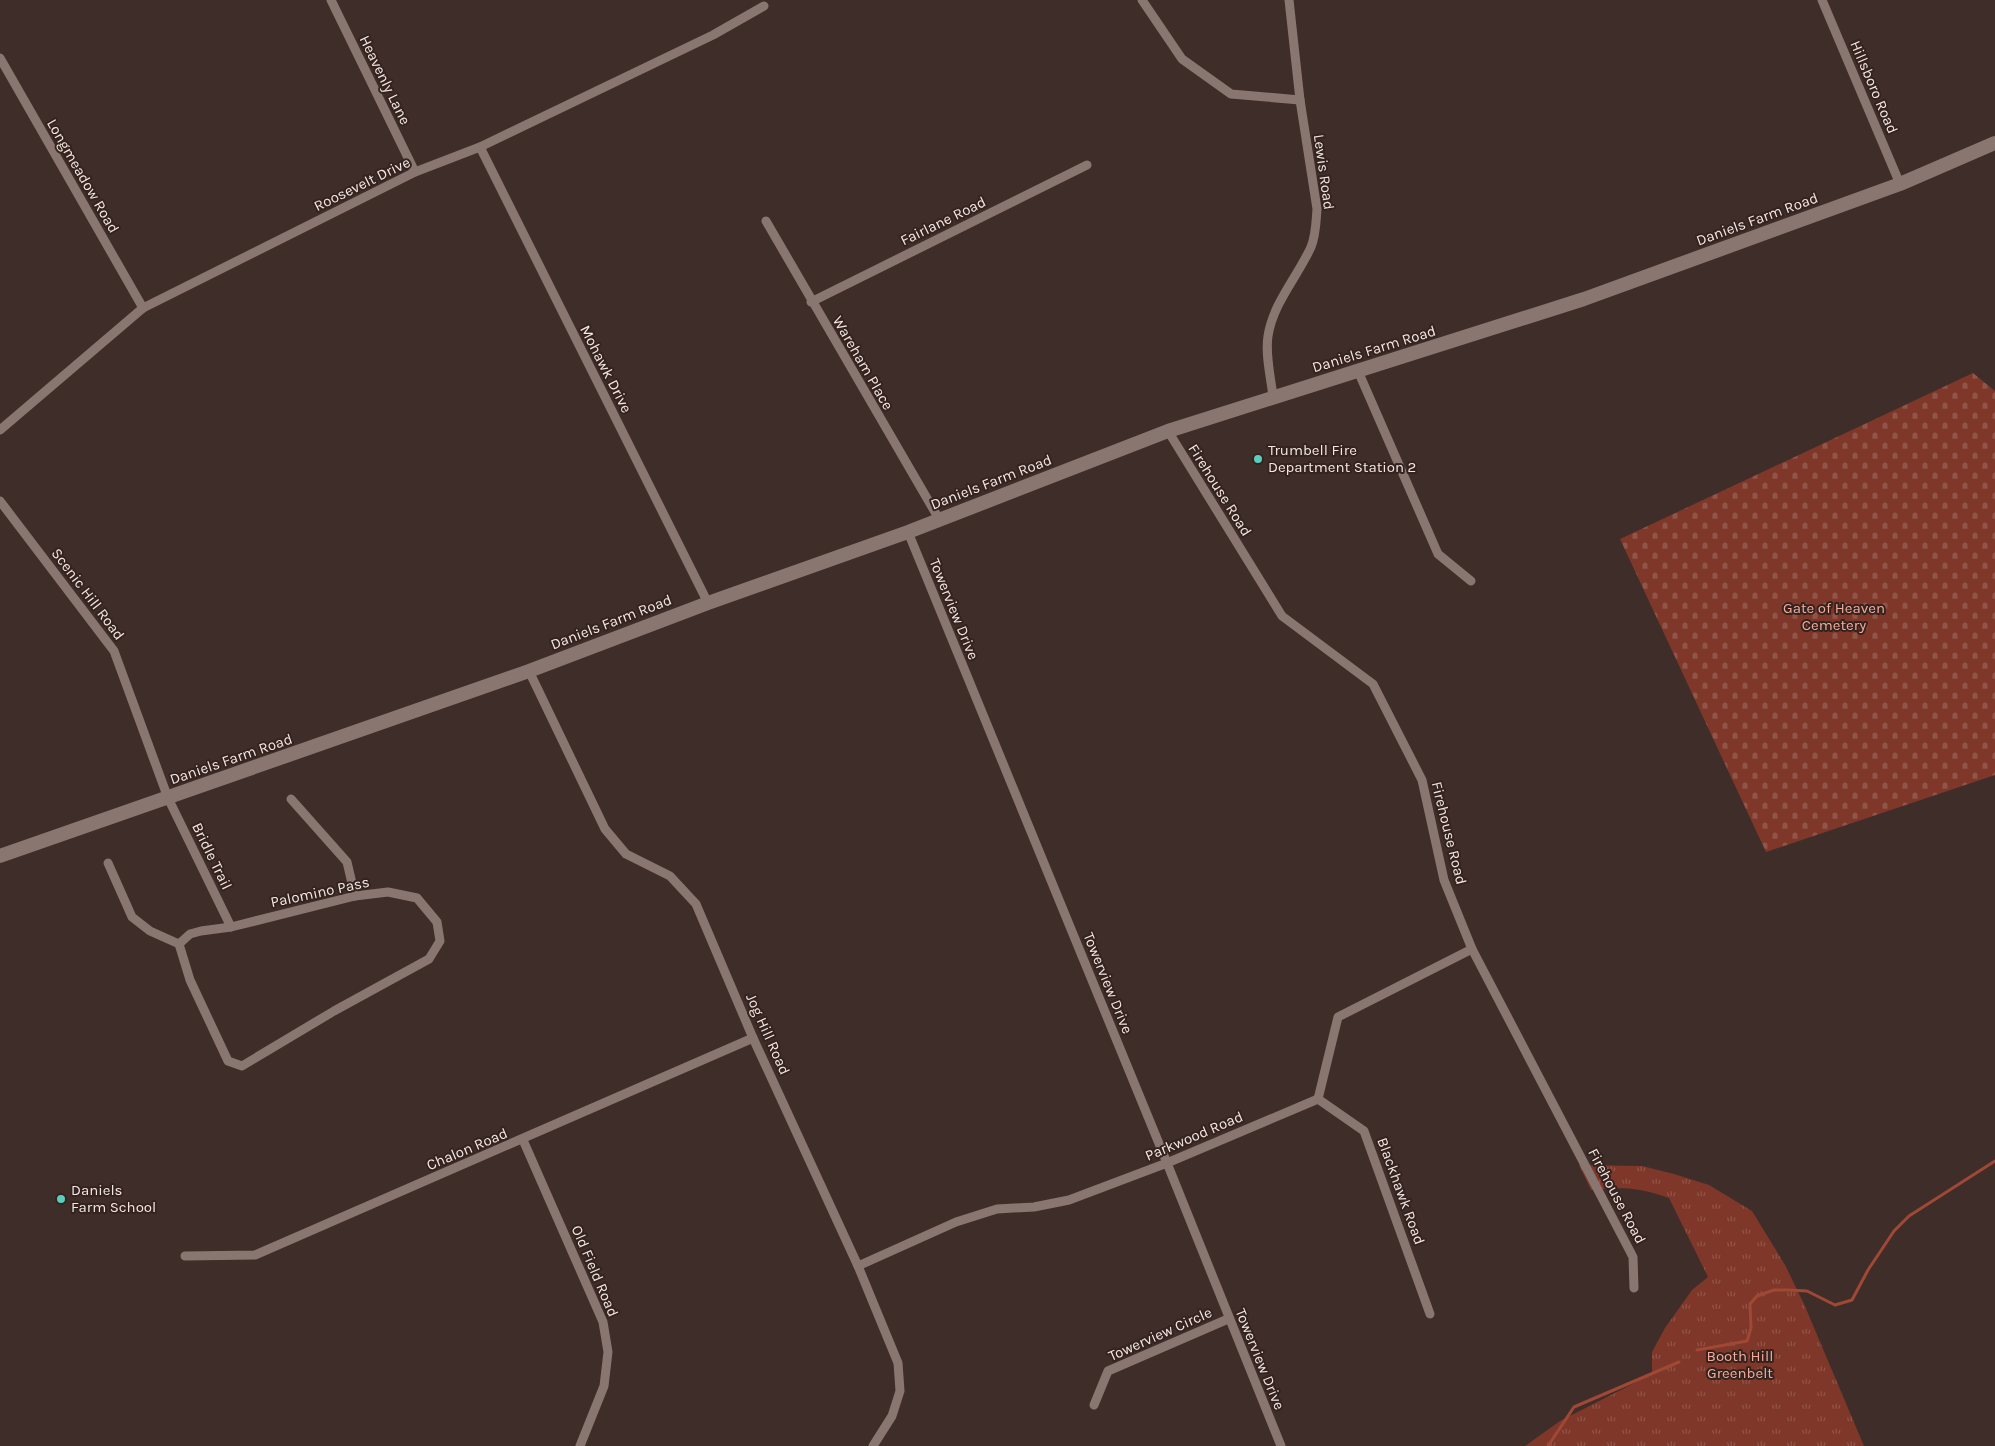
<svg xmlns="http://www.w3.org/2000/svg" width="1995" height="1446" font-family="Karla,sans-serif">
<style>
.grass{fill:url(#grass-tufts)}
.cemetery{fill:url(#cemetery-stones)}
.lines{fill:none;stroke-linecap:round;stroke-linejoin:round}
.stream{stroke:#a04836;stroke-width:3}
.minor{stroke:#8a7671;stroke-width:9}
.secondary{stroke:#8a7671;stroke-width:14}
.poi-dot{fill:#5acebe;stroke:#34231f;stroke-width:2}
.labels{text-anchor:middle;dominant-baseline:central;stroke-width:4;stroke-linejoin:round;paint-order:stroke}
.street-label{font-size:15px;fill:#f3e7e4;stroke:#34231f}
.poi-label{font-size:15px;fill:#f3e7e4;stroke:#34231f;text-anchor:start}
.park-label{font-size:15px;fill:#f6ac9c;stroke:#34231f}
</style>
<defs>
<pattern id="grass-tufts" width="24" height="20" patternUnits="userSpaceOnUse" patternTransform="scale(1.25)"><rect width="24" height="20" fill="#7e3729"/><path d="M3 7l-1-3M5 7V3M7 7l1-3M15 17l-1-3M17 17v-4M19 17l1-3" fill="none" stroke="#915448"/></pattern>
<pattern id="cemetery-stones" width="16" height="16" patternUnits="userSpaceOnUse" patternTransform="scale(1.25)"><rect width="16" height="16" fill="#7e3729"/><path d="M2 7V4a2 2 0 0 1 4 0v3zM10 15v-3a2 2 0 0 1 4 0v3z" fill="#915448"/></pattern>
</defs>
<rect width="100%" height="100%" fill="#3f2d29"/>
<path class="grass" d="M1579,1165L1642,1166L1674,1174L1709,1185L1752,1211L1785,1265L1804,1304L1864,1446H1525L1560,1421L1652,1374V1352L1665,1328L1692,1290L1708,1277L1669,1198C1638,1187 1623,1187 1591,1190Z"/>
<path class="cemetery" d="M1973,373L1995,391V775L1766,852L1620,539Z"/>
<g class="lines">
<g class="stream">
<path d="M1697,1350L1747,1341L1751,1328L1750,1304L1757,1296L1774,1290H1788L1807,1291L1835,1305L1852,1300L1868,1270L1894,1231L1909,1216L1995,1161"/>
<path d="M1548,1446L1574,1407L1679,1362"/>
</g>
<g class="minor">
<path d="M331,0L415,172"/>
<path d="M1142,0L1182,59L1231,94L1300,100"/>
<path d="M1822,0L1900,184"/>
<path d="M0,58L143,308"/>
<path d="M480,147L708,603"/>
<path d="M766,221L939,519"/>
<path d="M811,302L1087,165"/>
<path d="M1358,371L1438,554L1471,581"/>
<path d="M1273,397C1271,378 1265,355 1268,336C1273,303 1298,276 1311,247C1316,235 1316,221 1317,209L1300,100L1289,0"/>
<path d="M0,430L143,308L415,172L480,147L713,35L764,6"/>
<path d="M1168,431L1282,616L1373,684L1422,780L1444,880L1472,949L1633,1257L1634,1288"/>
<path d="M0,501L114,651L168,798L231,927"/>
<path d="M908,532L1167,1163L1281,1446"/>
<path d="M529,671L605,829L626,854L670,876L696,904L753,1038L858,1266L898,1363L900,1391L892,1416L873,1446"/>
<path d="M291,799L347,862L355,896"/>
<path d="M108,863L132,917L150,931L179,944"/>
<path d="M388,892L417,898L437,922L440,941L429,959L334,1011L242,1066L228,1061L190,980L179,944L190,934L201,931L231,927L355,896Z"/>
<path d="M1318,1099L1364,1131L1430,1314"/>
<path d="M1318,1099L1338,1017L1472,949"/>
<path d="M523,1140L603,1322L608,1352L604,1386L580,1446"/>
<path d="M185,1256L255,1255L753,1038"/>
<path d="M858,1266L956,1222L997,1209L1034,1207L1069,1200L1167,1163L1318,1099"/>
<path d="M1094,1405L1108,1371L1228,1319"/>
</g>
<path class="secondary" d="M0,856L529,671L708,603L908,532L1168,431L1584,299L1900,184L1995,143"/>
</g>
<g class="poi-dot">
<circle cx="1258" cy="459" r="5"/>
<circle cx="61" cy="1199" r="5"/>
</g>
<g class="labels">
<g class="street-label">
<text transform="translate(385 80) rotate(64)">Heavenly Lane</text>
<text transform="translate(1874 87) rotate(67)">Hillsboro Road</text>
<text transform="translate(1324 172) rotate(82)">Lewis Road</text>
<text transform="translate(83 176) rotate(60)">Longmeadow Road</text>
<text transform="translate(362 184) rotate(-26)">Roosevelt Drive</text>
<text transform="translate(1757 219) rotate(-20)">Daniels Farm Road</text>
<text transform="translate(943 221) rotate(-26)">Fairlane Road</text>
<text transform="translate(1374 349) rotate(-17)">Daniels Farm Road</text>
<text transform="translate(863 363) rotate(60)">Wareham Place</text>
<text transform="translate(606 369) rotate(63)">Mohawk Drive</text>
<text transform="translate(991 482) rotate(-21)">Daniels Farm Road</text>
<text transform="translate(1220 490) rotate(58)">Firehouse Road</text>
<text transform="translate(88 594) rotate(53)">Scenic Hill Road</text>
<text transform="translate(954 609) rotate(68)">Towerview Drive</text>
<text transform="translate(611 622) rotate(-21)">Daniels Farm Road</text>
<text transform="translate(231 759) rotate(-19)">Daniels Farm Road</text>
<text transform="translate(1449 833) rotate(76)">Firehouse Road</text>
<text transform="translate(212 856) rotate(64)">Bridle Trail</text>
<text transform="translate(320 892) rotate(-12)">Palomino Pass</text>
<text transform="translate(1108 983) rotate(68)">Towerview Drive</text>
<text transform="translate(768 1034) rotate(66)">Jog Hill Road</text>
<text transform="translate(1194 1136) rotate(-23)">Parkwood Road</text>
<text transform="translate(467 1149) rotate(-23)">Chalon Road</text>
<text transform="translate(1401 1191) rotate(70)">Blackhawk Road</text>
<text transform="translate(1617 1196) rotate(62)">Firehouse Road</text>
<text transform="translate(595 1271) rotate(67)">Old Field Road</text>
<text transform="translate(1160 1334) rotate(-24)">Towerview Circle</text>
<text transform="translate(1260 1359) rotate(68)">Towerview Drive</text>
</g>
<g class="poi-label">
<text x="1268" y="450">Trumbell Fire<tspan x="1268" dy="17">Department Station 2</tspan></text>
<text x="71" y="1190">Daniels<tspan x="71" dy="17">Farm School</tspan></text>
</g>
<g class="park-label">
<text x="1834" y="608">Gate of Heaven<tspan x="1834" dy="17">Cemetery</tspan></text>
<text x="1740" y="1356">Booth Hill<tspan x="1740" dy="17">Greenbelt</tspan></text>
</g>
</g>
</svg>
